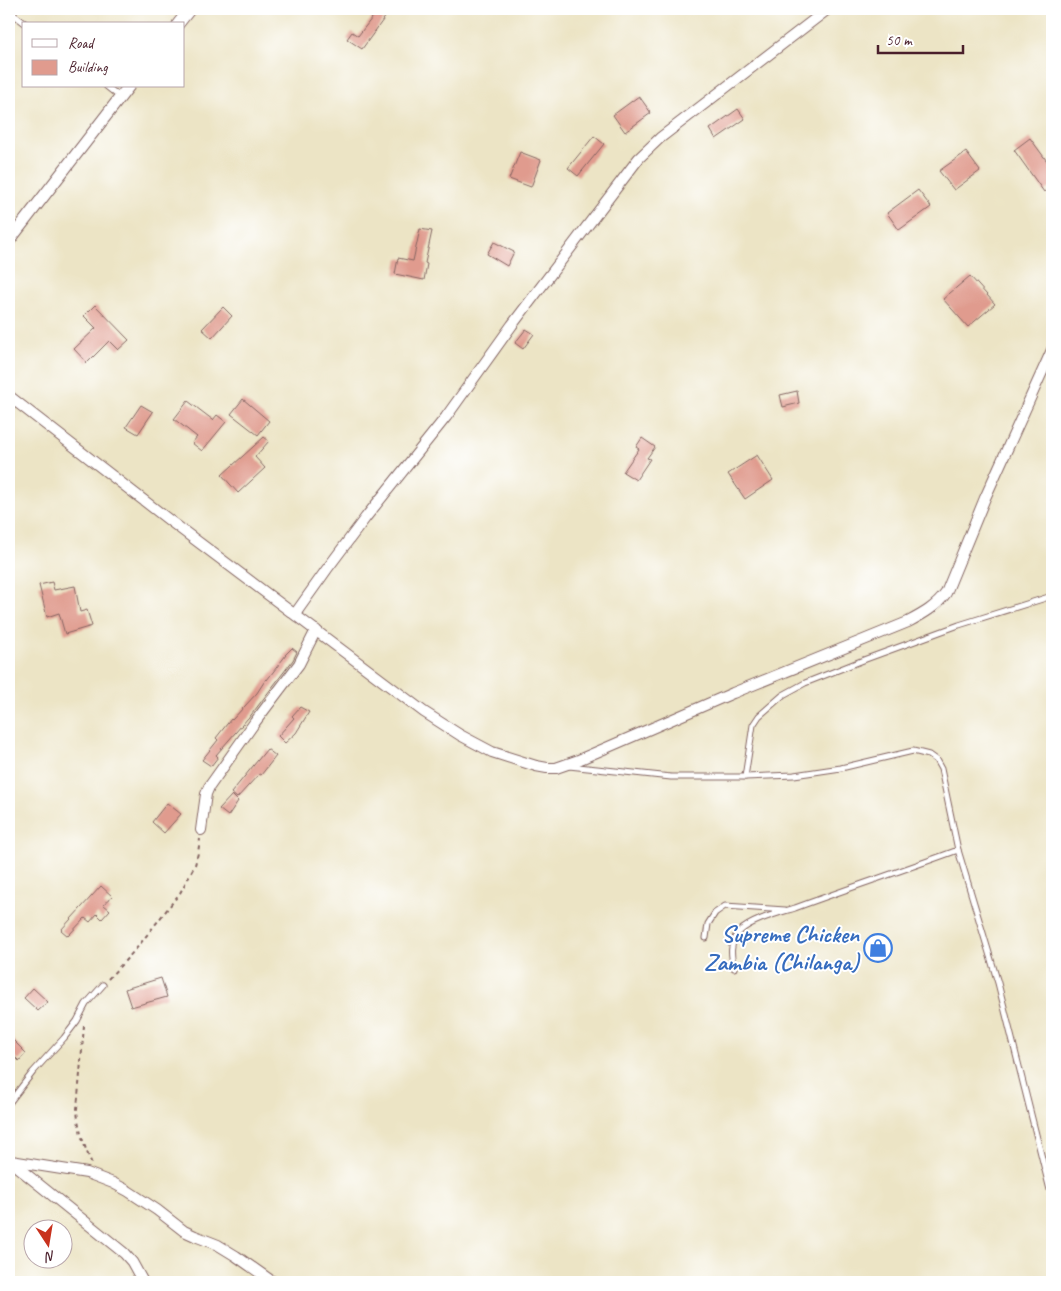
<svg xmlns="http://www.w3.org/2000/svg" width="1061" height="1291" font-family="Caveat,sans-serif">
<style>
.building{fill:#e09b8e}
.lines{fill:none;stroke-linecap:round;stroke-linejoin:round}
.service-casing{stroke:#836461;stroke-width:7}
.minor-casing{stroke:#836461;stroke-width:12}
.tertiary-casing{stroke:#836461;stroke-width:13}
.path{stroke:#836461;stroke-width:2;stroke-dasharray:4 4;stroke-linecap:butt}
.service{stroke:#fff;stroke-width:5}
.minor{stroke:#fff;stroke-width:10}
.tertiary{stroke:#fff;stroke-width:11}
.labels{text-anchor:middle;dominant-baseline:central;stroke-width:4;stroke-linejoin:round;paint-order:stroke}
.shop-label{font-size:24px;font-weight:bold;fill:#366cbe;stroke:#fff;text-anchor:end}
</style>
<rect width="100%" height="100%" fill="#fff"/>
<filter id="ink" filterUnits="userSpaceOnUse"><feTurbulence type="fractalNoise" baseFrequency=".02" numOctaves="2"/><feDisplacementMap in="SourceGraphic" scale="10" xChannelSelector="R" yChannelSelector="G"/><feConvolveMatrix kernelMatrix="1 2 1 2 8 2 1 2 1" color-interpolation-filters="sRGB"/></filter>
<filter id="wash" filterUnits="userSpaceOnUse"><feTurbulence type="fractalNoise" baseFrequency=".0096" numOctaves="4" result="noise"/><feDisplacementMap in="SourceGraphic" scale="20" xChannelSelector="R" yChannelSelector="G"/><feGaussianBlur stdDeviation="1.12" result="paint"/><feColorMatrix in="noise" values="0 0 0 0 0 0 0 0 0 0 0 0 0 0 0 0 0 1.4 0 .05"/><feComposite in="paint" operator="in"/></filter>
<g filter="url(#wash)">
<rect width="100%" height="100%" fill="#ece4c5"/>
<g id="blocks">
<g class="building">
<path d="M379,9H391L362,49L347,39L352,32L358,36Z"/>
<path d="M639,96L651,113L625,132L613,115Z"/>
<path d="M738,109L745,119L716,139L710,129Z"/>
<path d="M594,136L604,144L578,176L568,168Z"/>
<path d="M1030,138L1052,168V186L1044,192L1014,150Z"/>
<path d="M520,152L541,160L531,187L509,179Z"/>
<path d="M966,152L980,171L954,190L939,171Z"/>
<path d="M918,190L931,207L899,230L887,213Z"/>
<path d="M420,229L432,231L425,263L427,264L424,280L395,274L398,258L413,261Z"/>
<path d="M494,242L514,252L507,266L487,254Z"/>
<path d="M970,276L995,304L968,327L943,299Z"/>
<path d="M95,305L129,340L118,350L109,341L87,363L74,349L96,328L84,316Z"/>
<path d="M223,307L232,316L212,338L202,329Z"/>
<path d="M526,329L534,334L523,349L515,343Z"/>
<path d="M797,391L799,403L783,407L780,395Z"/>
<path d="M243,399L269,421L258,435L231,414Z"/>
<path d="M188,401L213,420L217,415L226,422L202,451L192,443L197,437L174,419Z"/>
<path d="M141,405L153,412L138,434L126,427Z"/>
<path d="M264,437L269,441L255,457L265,468L238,493L222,475Z"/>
<path d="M642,438L655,447L647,458L650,459L636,480L623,472L639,449L636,447Z"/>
<path d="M757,455L773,480L745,499L728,474Z"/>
<path d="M52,582L54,590L75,586L80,612L87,610L92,626L65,634L59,613L47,617L39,585Z"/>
<path d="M292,648L297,652L293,660L248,719V718L216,755L218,757L211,766L202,760L218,740L216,738L231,719L232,720L257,693L266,679L267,680L286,655H285Z"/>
<path d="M300,707L309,712L296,733L285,743L278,736L294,718L292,716Z"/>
<path d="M267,749L276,756L261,775L259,774L237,798L231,793Z"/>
<path d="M232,795L238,801L228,816L219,809Z"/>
<path d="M167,803L181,814L164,833L152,822Z"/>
<path d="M101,886L112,896L104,905L110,910L102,919L97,914L90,922L85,918L68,936L61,930Z"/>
<path d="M161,978L167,997L131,1007L125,989Z"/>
<path d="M33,988L48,1002L38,1011L24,998Z"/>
<path d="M9,1036L26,1053L19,1061L9,1051Z"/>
</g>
</g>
</g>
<g filter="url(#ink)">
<use href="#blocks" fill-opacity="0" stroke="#836461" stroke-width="1"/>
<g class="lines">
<defs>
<g id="service">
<path d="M9,11L26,24"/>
<path d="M106,86L120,97"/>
<path d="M569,766L671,777H745L794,775L841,768L913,751L929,755L936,760L941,769L958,850L998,983L1052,1198"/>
<path d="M745,777L753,725L759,716L783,695L805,683L866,659L959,625L1052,596"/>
<path d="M706,938L708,924L715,913L725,906L785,910"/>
<path d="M734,968C731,956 729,943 739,932C751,920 779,913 795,908C849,888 904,870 958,850"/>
<path d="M9,1103L33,1072L64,1038L77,1021L86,1004L103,985"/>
</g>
<g id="minor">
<path d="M9,396L169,520L424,712L460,735L492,752L536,766L547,768H556L576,761L733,693L908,622C923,614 936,607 946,593L985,498L1052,350"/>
<path d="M295,614L327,569L366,517L446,417L512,325L639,158L660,138L828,9"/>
<path d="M201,830L206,794L209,787L255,722L299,664L316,630"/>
<path d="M11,1161L87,1173L113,1183L128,1191L157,1210L184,1231L195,1236L218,1245L236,1256L273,1282"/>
<path d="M11,1162L124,1253L132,1262L143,1282"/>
</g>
<g id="tertiary">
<path d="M178,24L190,9"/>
<path d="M9,241L129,86"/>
</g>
</defs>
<use href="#service" class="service-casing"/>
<use href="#minor" class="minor-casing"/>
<use href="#tertiary" class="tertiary-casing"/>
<g class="path">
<path d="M108,979L136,949L180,893L195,865L198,853L200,839"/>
<path d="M84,1026L77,1109C78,1128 84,1146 92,1164"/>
</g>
<use href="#service" class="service"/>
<use href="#minor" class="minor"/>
<use href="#tertiary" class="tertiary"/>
</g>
</g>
<defs>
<symbol id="shop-ring" viewBox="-11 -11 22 22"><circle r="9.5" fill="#fff" stroke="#3f7fe0" stroke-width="1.5"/><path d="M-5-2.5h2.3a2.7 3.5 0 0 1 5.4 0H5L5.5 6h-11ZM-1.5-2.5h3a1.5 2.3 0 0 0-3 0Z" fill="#3f7fe0"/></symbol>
</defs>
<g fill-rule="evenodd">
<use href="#shop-ring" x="862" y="932" width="32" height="32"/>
</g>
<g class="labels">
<g class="shop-label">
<text x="859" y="934">Supreme Chicken<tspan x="859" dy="28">Zambia (Chilanga)</tspan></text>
</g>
</g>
<rect width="1061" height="1291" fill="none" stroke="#fff" stroke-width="30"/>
<rect x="22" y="22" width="162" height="65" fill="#ffffff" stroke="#b7a5aa"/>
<rect x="32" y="39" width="25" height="8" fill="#ffffff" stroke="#b7a5aa"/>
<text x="68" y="48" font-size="15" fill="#4a1f2b">Road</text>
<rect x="32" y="60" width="25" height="15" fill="#e09b8e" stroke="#b7a5aa"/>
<text x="68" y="72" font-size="15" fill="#4a1f2b">Building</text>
<g transform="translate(48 1244) rotate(168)"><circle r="24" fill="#ffffff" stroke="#b7a5aa"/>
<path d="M0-4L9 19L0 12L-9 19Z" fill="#c8321e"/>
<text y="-8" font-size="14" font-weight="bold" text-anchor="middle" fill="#4a1f2b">N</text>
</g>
<path d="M878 45v8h85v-8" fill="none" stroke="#4a1f2b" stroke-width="2.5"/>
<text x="886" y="45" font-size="15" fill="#4a1f2b" stroke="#ffffff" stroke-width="4" paint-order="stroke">50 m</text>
</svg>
